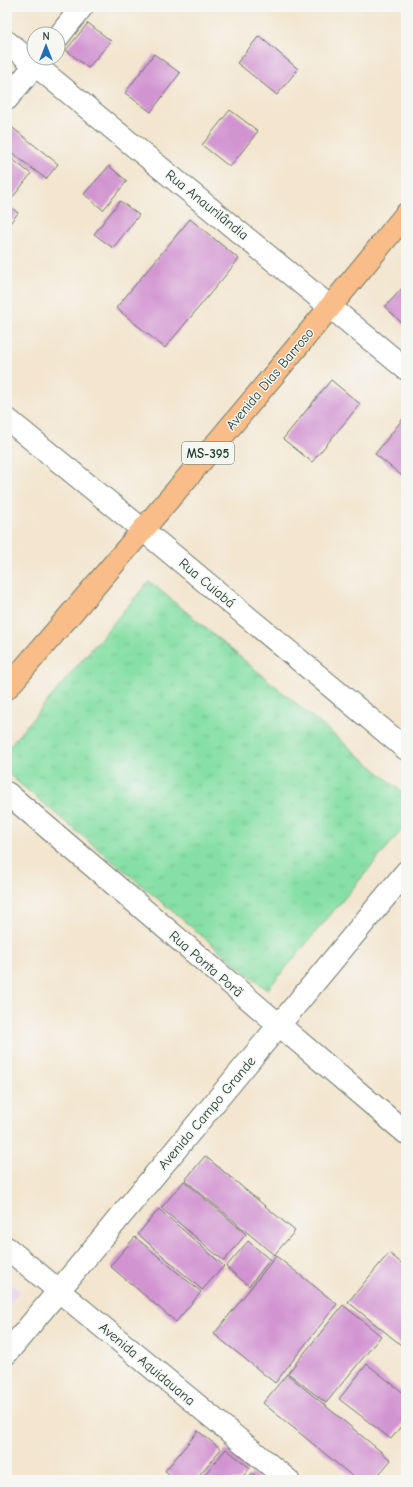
<svg xmlns="http://www.w3.org/2000/svg" width="413" height="1487" font-family="'Comic Neue',sans-serif">
<style>
.built{fill:#e8d2ee}
.park{fill:url(#park-tufts);stroke:#528e6c}
.building{fill:#d294d1}
.lines{fill:none;stroke-linecap:round;stroke-linejoin:round}
.minor-casing{stroke:#69786a;stroke-width:24}
.primary-casing{stroke:#69786a;stroke-width:24}
.minor{stroke:#fff;stroke-width:22}
.primary{stroke:#f8bd88;stroke-width:22}
.labels{text-anchor:middle;dominant-baseline:central;stroke-width:3;stroke-linejoin:round;paint-order:stroke}
.shield{fill:#f6f6f2;stroke:#60746d;stroke-width:1}
.shield-label{font-size:13px;font-weight:bold;fill:#1f3d34}
.street-label{font-size:14px;fill:#1f3d34;stroke:#f6f6f2}
</style>
<defs>
<pattern id="park-tufts" width="24" height="20" patternUnits="userSpaceOnUse"><rect width="24" height="20" fill="#86e0a5"/><path d="M3 7l-1-3M5 7V3M7 7l1-3M15 17l-1-3M17 17v-4M19 17l1-3" fill="none" stroke="#73c18f"/></pattern>
</defs>
<rect width="100%" height="100%" fill="#f6f6f2"/>
<filter id="ink" filterUnits="userSpaceOnUse"><feTurbulence type="fractalNoise" baseFrequency=".025" numOctaves="2"/><feDisplacementMap in="SourceGraphic" scale="8" xChannelSelector="R" yChannelSelector="G"/><feConvolveMatrix kernelMatrix="1 2 1 2 8 2 1 2 1" color-interpolation-filters="sRGB"/></filter>
<filter id="wash" filterUnits="userSpaceOnUse"><feTurbulence type="fractalNoise" baseFrequency=".012" numOctaves="4" result="noise"/><feDisplacementMap in="SourceGraphic" scale="16" xChannelSelector="R" yChannelSelector="G"/><feGaussianBlur stdDeviation="0.9" result="paint"/><feColorMatrix in="noise" values="0 0 0 0 0 0 0 0 0 0 0 0 0 0 0 0 0 1.4 0 .05"/><feComposite in="paint" operator="in"/></filter>
<g filter="url(#wash)">
<rect width="100%" height="100%" fill="#f3e5ce"/>
<path class="built" d="M7,1280L20,1291L7,1306Z"/>
<path class="park" d="M149,581L406,795V825L267,990L7,773V749Z"/>
<g id="blocks">
<g class="building">
<path d="M88,23L111,41L88,68L66,50Z"/>
<path d="M259,36L298,69L277,95L237,63Z"/>
<path d="M154,54L180,73L151,112L125,93Z"/>
<path d="M230,110L258,131L230,167L202,145Z"/>
<path d="M9,125L58,164L46,179L7,149V127Z"/>
<path d="M7,155L31,174L9,202L7,201Z"/>
<path d="M109,166L127,181L103,210L84,194Z"/>
<path d="M120,201L139,215L113,248L94,234Z"/>
<path d="M7,204L18,213L7,227Z"/>
<path d="M190,219L239,259L165,348L116,308Z"/>
<path d="M406,284V327L385,307Z"/>
<path d="M331,380L360,404L312,462L283,439Z"/>
<path d="M406,415V479L375,454Z"/>
<path d="M205,1156L295,1231L274,1255L185,1180Z"/>
<path d="M184,1181L246,1234L224,1261L161,1208Z"/>
<path d="M159,1209L224,1266L202,1290L138,1234Z"/>
<path d="M135,1237L201,1292L176,1322L110,1266Z"/>
<path d="M248,1241L270,1260L249,1286L226,1267Z"/>
<path d="M389,1253L406,1267V1349L348,1302Z"/>
<path d="M276,1256L337,1304L275,1383L214,1334Z"/>
<path d="M343,1305L381,1336L326,1403L288,1373Z"/>
<path d="M367,1364L406,1395V1420L391,1439L339,1399Z"/>
<path d="M287,1374L391,1460L374,1480H357L263,1403Z"/>
<path d="M198,1431L221,1449L195,1480H177L165,1471Z"/>
<path d="M226,1449L250,1468L240,1480H200Z"/>
<path d="M252,1473L261,1480H246Z"/>
</g>
</g>
</g>
<g filter="url(#ink)">
<use href="#blocks" fill-opacity="0" stroke="#69786a" stroke-width="1"/>
<g class="lines">
<defs>
<g id="minor">
<path d="M58,37L82,7"/>
<path d="M7,42L406,369"/>
<path d="M7,99L41,58"/>
<path d="M7,419L143,530L406,749"/>
<path d="M7,793L406,1133"/>
<path d="M7,1248L288,1480"/>
<path d="M7,1353L406,872"/>
</g>
<path id="primary" d="M7,688C142,532 276,375 406,214"/>
</defs>
<use href="#minor" class="minor-casing"/>
<use href="#primary" class="primary-casing"/>
<use href="#minor" class="minor"/>
<use href="#primary" class="primary"/>
</g>
</g>
<g class="labels">
<rect class="shield" x="182" y="442" width="52" height="22" rx="3"/>
<g class="shield-label">
<text x="208" y="453">MS-395</text>
</g>
<g class="street-label">
<text transform="translate(207 205) rotate(39)">Rua Anaurilândia</text>
<text transform="translate(270 379) rotate(-50)">Avenida Dias Barroso</text>
<text transform="translate(207 583) rotate(40)">Rua Cuiabá</text>
<text transform="translate(206 964) rotate(41)">Rua Ponta Porã</text>
<text transform="translate(207 1113) rotate(-50)">Avenida Campo Grande</text>
<text transform="translate(147 1364) rotate(40)">Avenida Aquidauana</text>
</g>
</g>
<rect width="413" height="1487" fill="none" stroke="#f6f6f2" stroke-width="24"/>
<g transform="translate(46 46)"><circle r="19" fill="#f6f6f2" stroke="#a0aca6"/>
<path d="M0-3L7 15L0 10L-7 15Z" fill="#1f6fb2"/>
<text y="-6" font-size="11" font-weight="bold" text-anchor="middle" fill="#1f3d34">N</text>
</g>
</svg>
